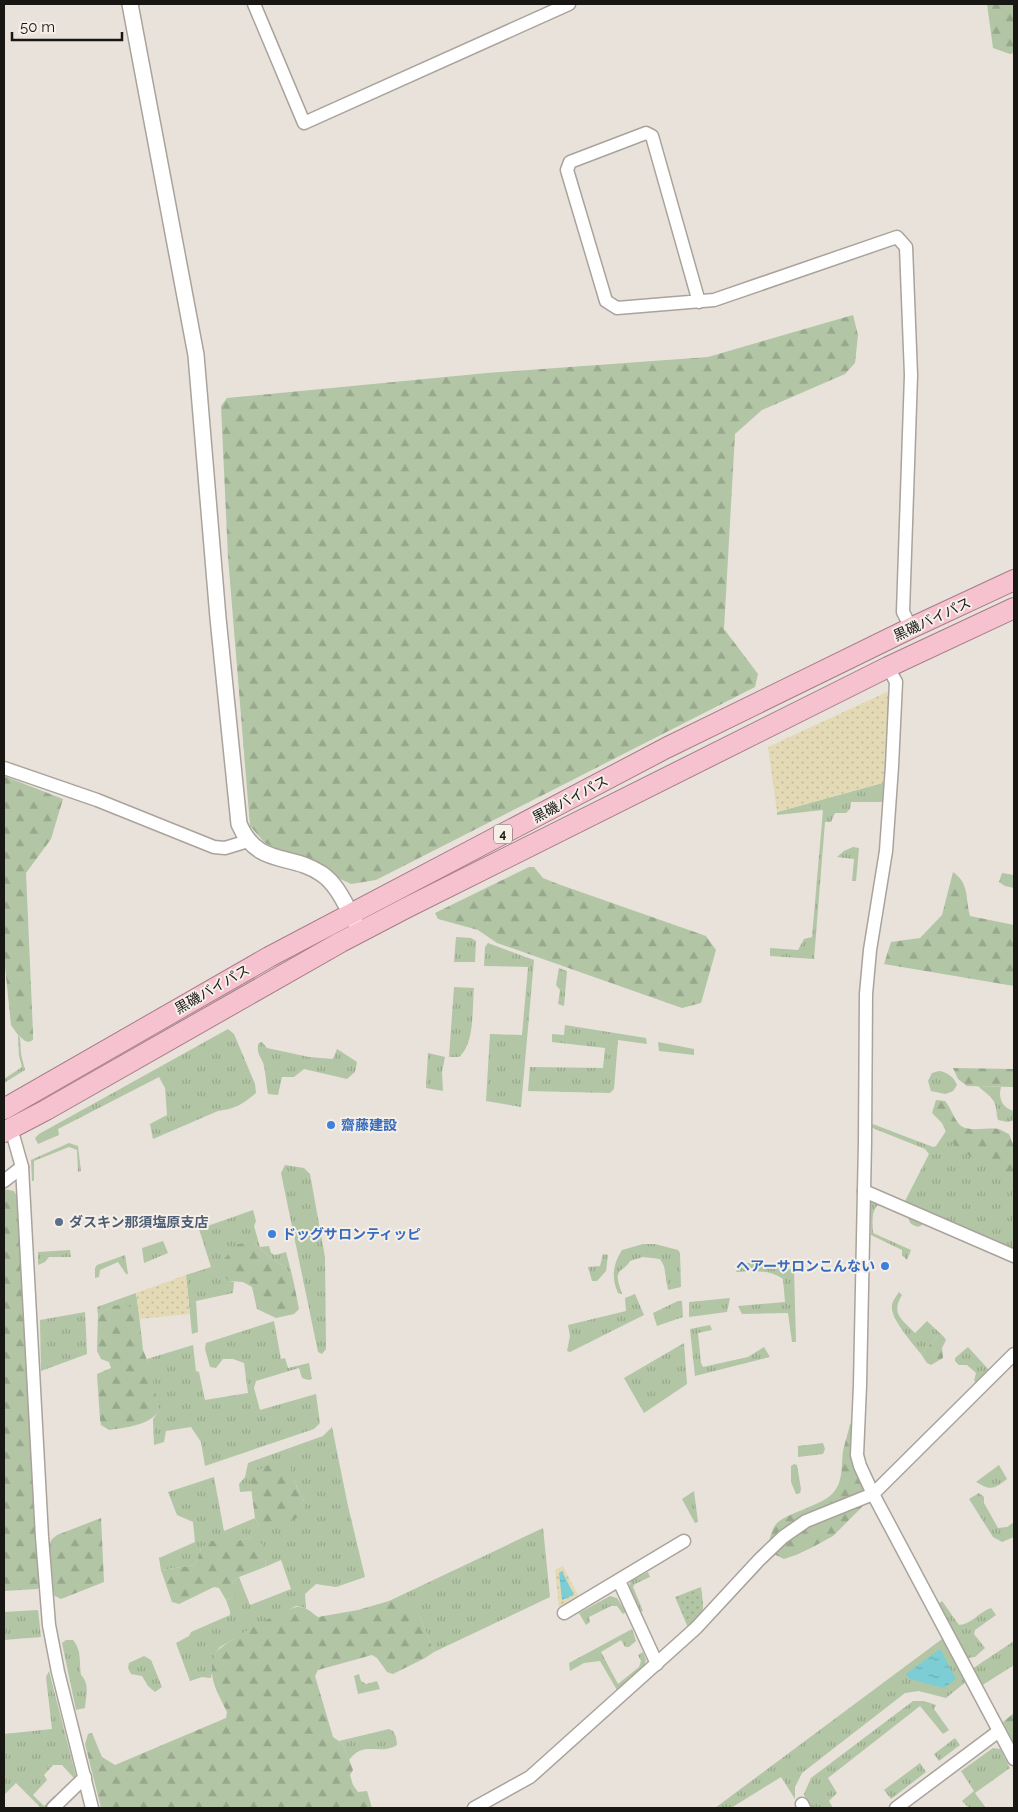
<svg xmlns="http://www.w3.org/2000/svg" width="1018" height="1812" viewBox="0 0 1018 1812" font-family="Raleway,'Noto Sans JP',sans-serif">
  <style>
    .grass { fill: url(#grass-tufts) }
    .forest { fill: url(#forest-firs) }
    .sand { fill: url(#sand-dots) }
    .park { fill: url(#park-dots) }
    .water { fill: url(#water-ripples) }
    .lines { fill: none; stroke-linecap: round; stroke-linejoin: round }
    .minor-casing { stroke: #a9a39c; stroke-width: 15 }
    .tertiary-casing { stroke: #a9a39c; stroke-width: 18 }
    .trunk-casing { stroke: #a77c87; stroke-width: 22 }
    .minor { stroke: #fff; stroke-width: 12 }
    .tertiary { stroke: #fff; stroke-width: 15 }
    .trunk { stroke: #f6c2d0; stroke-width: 20 }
    .shop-dot { fill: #3f7fe0; stroke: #f6efe8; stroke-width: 2 }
    .service-dot { fill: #5c6f8a; stroke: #f6efe8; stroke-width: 2 }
    .labels { text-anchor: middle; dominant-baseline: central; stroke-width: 4; stroke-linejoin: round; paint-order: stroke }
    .shield { fill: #f6efe8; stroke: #5b5854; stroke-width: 1 }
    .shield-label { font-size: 12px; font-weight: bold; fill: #191714 }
    .street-label { font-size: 14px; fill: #191714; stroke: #f6efe8 }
    .shop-label { font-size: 14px; font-weight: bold; fill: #366cbe; stroke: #f6efe8; text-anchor: start }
    .service-label { font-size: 14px; font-weight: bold; fill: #4e5e75; stroke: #f6efe8; text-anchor: start }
  </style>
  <defs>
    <pattern id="grass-tufts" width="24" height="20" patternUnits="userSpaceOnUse" patternTransform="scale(1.25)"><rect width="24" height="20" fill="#b2c5a4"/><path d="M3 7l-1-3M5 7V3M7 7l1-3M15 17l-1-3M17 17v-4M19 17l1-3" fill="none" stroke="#98a88c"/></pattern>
    <pattern id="forest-firs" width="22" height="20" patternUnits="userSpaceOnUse" patternTransform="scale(1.25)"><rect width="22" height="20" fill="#b2c5a4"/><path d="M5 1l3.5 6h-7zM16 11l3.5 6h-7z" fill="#98a88c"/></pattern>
    <pattern id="sand-dots" width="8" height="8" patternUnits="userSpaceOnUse" patternTransform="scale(1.25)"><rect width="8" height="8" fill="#e3dab5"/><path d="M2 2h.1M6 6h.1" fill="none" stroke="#c2ba9b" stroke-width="1.8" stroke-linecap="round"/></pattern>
    <pattern id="park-dots" width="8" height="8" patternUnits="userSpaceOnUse" patternTransform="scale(1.25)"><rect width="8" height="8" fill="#b2c5a4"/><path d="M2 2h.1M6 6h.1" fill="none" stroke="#98a88c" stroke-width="1.8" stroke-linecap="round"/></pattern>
    <pattern id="water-ripples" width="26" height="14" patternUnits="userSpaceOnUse" patternTransform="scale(1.25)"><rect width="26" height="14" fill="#7ccdd4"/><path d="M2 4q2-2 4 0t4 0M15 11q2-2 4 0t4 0" fill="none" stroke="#6bafb5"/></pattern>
  </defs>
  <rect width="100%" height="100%" fill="#e8e2db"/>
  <g class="grass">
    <polygon points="886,782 885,802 851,802 850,809 846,813 835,813 831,822 825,822 814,959 770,956 770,948 798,950 804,939 812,937 823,810 777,815 777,812"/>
    <polygon points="853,847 859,848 856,881 852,881 854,859 837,857 844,851"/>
    <polygon points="1002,873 1014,875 1014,888 1005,886 999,882"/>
    <polygon points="456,937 471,938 476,941 475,962 454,962"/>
    <polygon points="488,943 534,960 521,1107 486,1101 490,1034 522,1035 528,967 484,966 485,947"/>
    <polygon points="559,968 567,971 564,1006 558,1004 560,990 556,985"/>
    <path d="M 454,987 L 474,988 C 472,1008 475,1044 459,1057 L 449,1057 Z"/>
    <polygon points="565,1025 646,1038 647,1044 618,1040 614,1089 610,1093 528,1091 530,1067 603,1068 605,1048 552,1042 552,1034 564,1035"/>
    <path d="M 228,1029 L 234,1034 L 255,1084 L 256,1093 C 243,1104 235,1109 218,1111 L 153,1139 L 150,1124 L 167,1115 L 165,1088 L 159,1077 L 58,1129 L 59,1135 L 38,1144 L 35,1138 L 39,1134 Z"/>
    <polygon points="18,1035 20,1038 21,1054 25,1070 4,1083 4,1079 22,1067 19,1056"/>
    <path d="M 262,1042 L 267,1048 L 309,1057 L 333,1059 L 337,1049 L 357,1062 L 355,1072 L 347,1079 L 304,1069 L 294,1077 L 282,1077 L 278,1095 L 268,1094 C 266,1085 266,1075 264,1066 C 262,1057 255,1053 259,1043 Z"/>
    <polygon points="658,1042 694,1049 694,1055 659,1051"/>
    <polygon points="428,1053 445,1057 442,1072 443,1091 426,1088"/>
    <path d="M 939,1071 C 947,1072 954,1077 957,1085 L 953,1091 L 945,1094 L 931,1091 L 928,1081 L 932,1073 Z"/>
    <path d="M 978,1086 L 1001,1087 C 998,1098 1002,1108 1014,1111 L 1014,1120 L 1008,1122 L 998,1120 C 996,1115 997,1109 995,1104 C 993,1097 983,1091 978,1086 Z"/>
    <polygon points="870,1123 933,1147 936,1146 948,1128 967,1147 1014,1177 1014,1252 904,1203 929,1154 925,1149 870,1127"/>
    <polygon points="69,1143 78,1146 81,1171 78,1172 77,1150 69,1147 34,1161 34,1180 32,1181 31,1160"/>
    <polygon points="285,1165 304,1168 310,1174 325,1257 326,1349 322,1354 318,1352 281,1173"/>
    <path d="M 874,1199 L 922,1221 L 922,1225 L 918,1227 L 911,1224 L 908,1218 L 880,1204 C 870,1209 873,1224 873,1233 L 911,1250 L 907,1260 L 902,1255 L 902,1250 L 871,1235 L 871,1203 Z"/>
    <polygon points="253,1210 256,1221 254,1226 260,1247 269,1246 271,1253 275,1255 286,1252 293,1279 284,1266 269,1257 254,1242 229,1281 234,1282 233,1293 196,1301 198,1332 192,1334 186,1275 211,1267 199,1229"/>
    <polygon points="163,1241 168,1253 144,1263 142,1248"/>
    <path d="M 643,1244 L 655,1244 L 678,1250 L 680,1253 L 681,1287 L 668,1290 L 664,1266 L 660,1259 L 643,1257 L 630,1261 C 627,1266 625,1267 621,1270 C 614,1276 620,1286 622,1294 L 618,1293 C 611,1277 613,1264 622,1250 Z"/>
    <polygon points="70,1250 71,1257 49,1257 45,1262 38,1265 38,1252"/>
    <polygon points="603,1254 608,1255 606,1271 597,1281 592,1281 588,1267 600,1266"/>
    <polygon points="125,1255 128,1274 126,1274 118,1262 100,1270 99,1277 95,1278 95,1268 97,1265"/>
    <path d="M 740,1263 L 751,1263 L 794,1270 L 796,1342 L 792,1342 L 788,1313 L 742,1314 L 738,1306 L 785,1302 L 783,1279 C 769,1269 752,1271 736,1272 Z"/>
    <path d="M 899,1292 L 902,1295 C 890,1314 903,1320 915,1333 L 927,1321 L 943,1336 L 938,1336 L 921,1354 C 913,1344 890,1318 892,1306 C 892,1301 896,1297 899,1292 Z"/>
    <polygon points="136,1293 139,1314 113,1306 98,1315 97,1307"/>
    <polygon points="635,1294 644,1315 570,1352 567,1351 570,1336 568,1325 626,1311 625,1298"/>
    <polygon points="730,1298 727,1312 689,1317 689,1302"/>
    <polygon points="678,1301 682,1301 683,1317 657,1326 653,1313"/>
    <polygon points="85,1312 87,1354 41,1371 40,1320"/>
    <polygon points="274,1321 281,1359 285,1358 288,1368 309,1363 312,1379 309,1380 302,1378 299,1368 256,1381 254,1388 260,1410 316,1394 320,1423 314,1429 205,1466 201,1442 191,1427 166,1431 164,1442 154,1445 153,1419 159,1411 147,1359 193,1345 196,1371 199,1372 205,1400 248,1393 244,1363 233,1359 223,1359 216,1368 210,1367 205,1349 206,1343"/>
    <polygon points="710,1325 712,1330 698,1333 701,1363 703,1367 748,1357 764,1347 770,1357 695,1376 690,1329"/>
    <polygon points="684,1343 687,1384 644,1413 624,1378"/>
    <polygon points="968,1347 990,1371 978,1383 974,1381 976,1373 967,1365 959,1365 955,1361 955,1358"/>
    <polygon points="332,1427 348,1506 365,1577 336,1587 316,1584 305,1594 306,1608 296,1606 254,1627 220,1647 215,1654 211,1678 202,1677 190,1681 176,1643 189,1636 191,1632 230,1615 230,1611 226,1600 232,1598 234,1590 232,1582 239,1577 250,1605 291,1589 281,1560 265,1567 266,1558 251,1537 237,1541 222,1541 201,1549 195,1565 161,1570 159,1558 195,1542 193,1522 177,1515 168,1492 214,1477 224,1531 255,1518 259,1527 305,1503 298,1490 288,1461 250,1480 252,1491 240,1492 239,1484 245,1477 248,1463 323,1436"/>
    <polygon points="823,1443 825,1449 823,1454 798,1457 798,1446"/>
    <polygon points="794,1464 797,1465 801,1489 800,1493 796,1494 791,1482 791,1466"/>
    <path d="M 999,1465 L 1007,1479 C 994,1489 991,1491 976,1482 Z"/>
    <polygon points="694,1491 698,1522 695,1523 682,1499"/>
    <polygon points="979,1493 984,1497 984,1503 998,1528 1007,1527 1014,1522 1014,1537 1002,1542 993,1537 969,1499"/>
    <polygon points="543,1528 550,1597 434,1652 420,1617 389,1601"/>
    <polygon points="648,1572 650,1577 635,1584 633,1587 643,1611 640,1612 629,1586 631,1581"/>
    <polygon points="610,1596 617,1598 626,1612 623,1614 617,1606 611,1606 589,1617 590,1622 586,1625 579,1613"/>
    <path d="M 942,1601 L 959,1625 C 972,1624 979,1612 991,1608 L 996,1615 L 975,1630 L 974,1634 L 985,1648 L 975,1657 L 969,1658 L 962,1652 L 937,1605 Z"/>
    <polygon points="38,1610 41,1637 4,1640 4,1612"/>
    <polygon points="632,1629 636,1641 629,1647 625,1647 621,1640 601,1652 618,1684 639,1667 641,1661 638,1655 643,1652 646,1660 644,1668 617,1690 600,1661 584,1663 570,1671 569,1663"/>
    <polygon points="942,1639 967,1681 946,1698 919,1691 905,1693 802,1773 795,1787 795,1799 781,1777 731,1808 715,1808"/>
    <path d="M 66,1640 L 73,1640 C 82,1651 79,1661 81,1675 C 90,1684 86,1696 85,1708 L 76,1710 L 62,1643 Z"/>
    <polygon points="1014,1641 1014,1665 981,1686 972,1669"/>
    <polygon points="144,1656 151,1660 162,1687 155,1692 148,1686 142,1676 131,1674 128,1668 129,1663"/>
    <polygon points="49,1671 76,1776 74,1778 62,1765 53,1765 44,1775 47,1780 33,1795 44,1806 54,1796 57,1798 46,1808 41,1808 16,1783 4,1795 4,1734 52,1729 46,1677"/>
    <polygon points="359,1674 361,1681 366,1684 377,1681 380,1689 358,1694 354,1676"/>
    <polygon points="913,1701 924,1701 936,1705 934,1709 949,1730 943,1734 920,1706 828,1778 837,1793 829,1801 833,1808 809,1808 804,1794 811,1778"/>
    <path d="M 389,1729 L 393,1731 L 396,1737 L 397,1745 C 379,1756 364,1740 349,1760 L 343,1744 L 339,1741 Z"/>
    <polygon points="955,1738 960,1745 939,1761 934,1754"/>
    <polygon points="993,1748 1000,1749 1010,1768 975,1793 986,1808 969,1808 962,1801 974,1791 961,1771"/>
    <polygon points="920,1763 926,1772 891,1799 884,1790"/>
  </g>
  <g class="forest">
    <polygon points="987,4 1013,4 1014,6 1014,53 1010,54 993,48"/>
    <polygon points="853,315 858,335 855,363 845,374 762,410 735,434 724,629 758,674 755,687 376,880 351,884 265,843 250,826 228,557 221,406 227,398 487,373 708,357"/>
    <polygon points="4,776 63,799 51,839 26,873 33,1033 33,1040 29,1042 25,1041 18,1035 11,1025 4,957"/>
    <polygon points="529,867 534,867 543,878 558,884 706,936 716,950 701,1003 682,1008 497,943 478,930 438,919 435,913"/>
    <path d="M 953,872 C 970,884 965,899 970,916 L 1014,925 L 1014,986 L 884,964 L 891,942 L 920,938 L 942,915 Z"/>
    <polygon points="953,1068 1014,1069 1014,1087 967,1086 958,1079"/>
    <path d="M 936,1100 L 945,1101 C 951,1108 953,1117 959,1124 C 966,1133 989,1127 998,1129 C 1002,1130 1006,1133 1009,1134 L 1014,1146 L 1014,1177 L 1006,1178 L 962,1151 L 950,1141 L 942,1123 L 932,1113 Z"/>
    <polygon points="4,1189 14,1191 19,1200 41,1586 37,1589 4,1591"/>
    <polygon points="254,1242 269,1257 284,1266 293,1279 299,1309 294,1314 276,1318 257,1309 252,1287 243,1282 229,1281 221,1273 224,1259 238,1244"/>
    <path d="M 126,1304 L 139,1314 L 143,1350 L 150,1367 L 159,1411 C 148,1426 127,1427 109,1430 L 101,1425 L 100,1419 L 97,1374 L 111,1368 L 109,1362 L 101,1359 L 97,1351 L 98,1315 L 113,1306 Z"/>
    <polygon points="938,1336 943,1336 946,1340 942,1348 943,1358 931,1365 927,1363 921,1354"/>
    <path d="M 855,1421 L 869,1491 L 867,1502 L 833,1536 L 811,1548 L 796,1555 L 784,1559 L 774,1554 L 768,1546 C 770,1539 771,1530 776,1524 C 785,1514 819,1506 831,1495 C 844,1483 841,1466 843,1451 C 845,1442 848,1433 850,1424 Z"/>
    <polygon points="280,1459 289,1461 297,1488 305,1503 302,1516 267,1530 259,1527 255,1518 250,1480 256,1471"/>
    <polygon points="101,1518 104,1582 61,1599 53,1595 49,1545 52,1539 57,1535"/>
    <polygon points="251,1537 262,1544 266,1558 265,1567 239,1577 232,1582 236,1594 232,1598 226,1600 219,1588 214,1587 179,1604 172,1602 161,1570 195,1565 201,1549 209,1541 237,1541"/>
    <path d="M 389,1601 L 411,1602 L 420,1617 L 434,1652 L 425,1658 L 393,1674 L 387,1672 L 377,1658 L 372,1655 L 318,1670 L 315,1676 L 333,1737 L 343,1744 L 353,1770 L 350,1775 L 353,1785 L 358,1792 L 367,1791 L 372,1808 L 293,1808 L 290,1807 L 284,1808 L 101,1808 L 85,1744 L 88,1734 L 92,1733 L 102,1757 L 115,1765 L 226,1718 L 227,1712 C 218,1693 206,1676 215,1654 C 219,1644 288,1606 298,1607 C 307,1607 312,1613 318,1617 L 358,1610 Z"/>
    <polygon points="1014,1713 1014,1744 1003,1722"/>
  </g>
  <g class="sand">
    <polygon points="891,690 886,782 777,812 768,747"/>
    <polygon points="186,1275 190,1314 140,1319 136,1293"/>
    <polygon points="563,1566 579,1597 559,1607 555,1570"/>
  </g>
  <path class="park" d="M 701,1587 C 704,1611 706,1612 689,1630 L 675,1597 Z"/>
  <g class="water">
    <polygon points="562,1571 574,1595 562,1600 559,1573"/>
    <polygon points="940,1649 956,1679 944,1688 910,1679 906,1674"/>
  </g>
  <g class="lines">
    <g class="minor-casing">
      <g id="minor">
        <polyline points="254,4 304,123 569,4"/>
        <polyline points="699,302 652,136 646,133 570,162 567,170 606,301 617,308 714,300 897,237 906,247 911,375 903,612 911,628"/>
        <polyline points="888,667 896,682 892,766 886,851 870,950 866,994 865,1142 860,1385 857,1455 860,1466 873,1494 1014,1759"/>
        <polyline points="4,768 97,800 214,847 225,848 248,841"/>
        <polyline points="11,1128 22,1167 42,1537 49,1625 58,1672 92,1808"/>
        <polyline points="4,1181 22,1167"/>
        <polyline points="864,1191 1014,1256"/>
        <polyline points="619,1581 657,1664"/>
        <polyline points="564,1613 684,1541"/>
        <polyline points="802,1804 804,1808"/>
        <polyline points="53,1808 85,1777"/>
        <polyline points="474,1808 530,1777 696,1628 759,1560 783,1537 806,1521 873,1494 1014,1354"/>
        <polyline points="896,1808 999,1731"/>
      </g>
    </g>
    <g class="tertiary-casing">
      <path id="tertiary" d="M 130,4 L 196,355 L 218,618 L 239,824 C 258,868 290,852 322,874 C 338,885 346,906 355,922"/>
    </g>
    <g class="trunk-casing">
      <g id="trunk">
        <polyline points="4,1109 269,957 666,748 911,628 1014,580"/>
        <polyline points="4,1132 46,1110 341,942 406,908 888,667 1014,608"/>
      </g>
    </g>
    <use href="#minor" class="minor"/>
    <use href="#tertiary" class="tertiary"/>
    <use href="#trunk" class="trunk"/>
  </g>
  <g class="shop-dot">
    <circle cx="331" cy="1125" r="5"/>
    <circle cx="272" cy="1234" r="5"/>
    <circle cx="885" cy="1266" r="5"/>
  </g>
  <circle class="service-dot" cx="59" cy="1222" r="5"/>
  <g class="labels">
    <rect class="shield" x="494" y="824.5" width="18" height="19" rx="4"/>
    <g class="shield-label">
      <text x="503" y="834">4</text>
    </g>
    <g class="street-label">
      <text transform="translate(932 619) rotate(-25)">黒磯バイパス</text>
      <text transform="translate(570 799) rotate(-28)">黒磯バイパス</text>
      <text transform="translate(212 989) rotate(-30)">黒磯バイパス</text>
    </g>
    <g class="shop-label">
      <text x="341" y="1125">齋藤建設</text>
      <text x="282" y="1234">ドッグサロンティッピ</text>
      <text x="875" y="1266" text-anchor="end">ヘアーサロンこんない</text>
    </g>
    <g class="service-label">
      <text x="69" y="1222">ダスキン那須塩原支店</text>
    </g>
  </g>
  <rect width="1018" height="1812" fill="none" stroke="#191714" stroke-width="10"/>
  <path d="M12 32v8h110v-8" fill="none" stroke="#191714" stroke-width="2.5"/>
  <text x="20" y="32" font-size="15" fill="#191714" stroke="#f6efe8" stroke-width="4" paint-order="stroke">50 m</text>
</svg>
